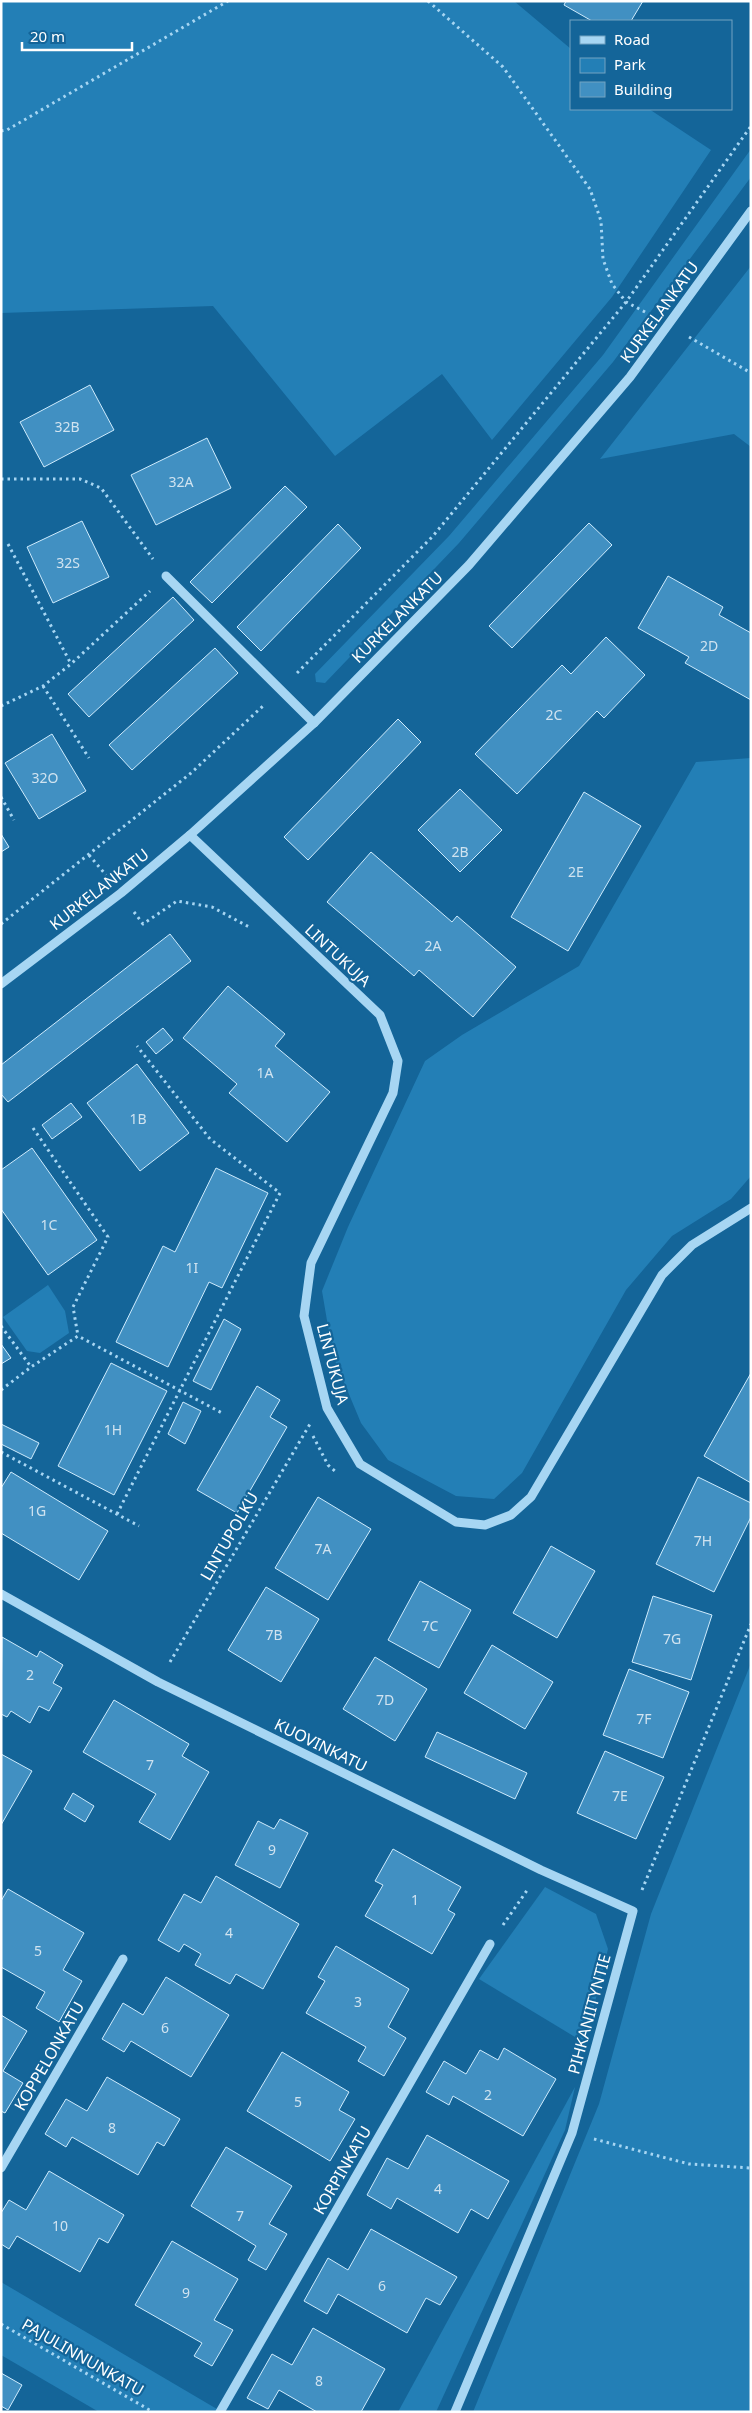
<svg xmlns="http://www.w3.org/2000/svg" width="752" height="2413" viewBox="0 0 752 2413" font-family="'Noto Sans',sans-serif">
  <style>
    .green { fill: #237fb6 }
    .building { fill: #4190c2; stroke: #ceebfd }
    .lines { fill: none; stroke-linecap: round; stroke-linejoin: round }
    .path { stroke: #a7d6f3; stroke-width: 3; stroke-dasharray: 2.5 4; stroke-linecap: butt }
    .minor { stroke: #a7d6f3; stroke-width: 9 }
    .labels { text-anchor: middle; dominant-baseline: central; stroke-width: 4.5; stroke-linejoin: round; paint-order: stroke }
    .number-label { font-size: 14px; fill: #d0e3f0 }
    .street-label { font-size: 16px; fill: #fff; stroke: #146599 }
  </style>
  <rect width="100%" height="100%" fill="#146599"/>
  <g class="green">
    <polygon points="1,1 514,1 571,49 571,109 649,109 711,150 612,297 492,440 442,374 335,456 213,306 1,313"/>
    <polygon points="751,149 751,177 613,362 459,543 325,683 316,682 315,674 449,536 603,355"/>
    <polygon points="751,266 751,447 734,434 600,459"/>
    <polygon points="751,758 751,1176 731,1199 672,1236 626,1290 522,1473 494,1499 456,1496 388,1460 361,1423 333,1356 322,1291 348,1227 425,1061 462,1035 579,966 696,762"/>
    <polygon points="48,1285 65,1311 69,1333 40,1353 27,1351 3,1317"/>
    <polygon points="751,1663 751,2412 473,2412 599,2104 651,1914"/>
    <polygon points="545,1887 596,1914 608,1949 585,2043 479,1979"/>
    <polygon points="575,2087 565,2130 436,2412 398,2412"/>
    <polygon points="1,2282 222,2412 99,2412 1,2355"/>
  </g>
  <g class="building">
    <polygon points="566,1 643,1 631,21 592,21 564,5"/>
    <polygon points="90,385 114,430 44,467 20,422"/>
    <polygon points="207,438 231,488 156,525 131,475"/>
    <polygon points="285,486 307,507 212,603 190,582"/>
    <polygon points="82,521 109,577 53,603 27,547"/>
    <polygon points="589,523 612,545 512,648 489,626"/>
    <polygon points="338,524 361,548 261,651 237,627"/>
    <polygon points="668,576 723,607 719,615 751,633 751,700 685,663 689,657 638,628"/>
    <polygon points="173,597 194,620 89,717 68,694"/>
    <polygon points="606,637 645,675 604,718 597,711 517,794 475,754 562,665 571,674"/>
    <polygon points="215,648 238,673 132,770 109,745"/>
    <polygon points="398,719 421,742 308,860 284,837"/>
    <polygon points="52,734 86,791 39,819 5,763"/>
    <polygon points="460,789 502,830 460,872 418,830"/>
    <polygon points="584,792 641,826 568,951 511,917"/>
    <polygon points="1,834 9,847 1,852"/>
    <polygon points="371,852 452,922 457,916 516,967 473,1017 419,970 414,976 327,902"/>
    <polygon points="170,934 191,961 8,1102 1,1094 1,1065"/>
    <polygon points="228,986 285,1034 275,1046 330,1092 287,1142 229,1093 237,1084 183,1038"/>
    <polygon points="163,1028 173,1040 156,1054 146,1042"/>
    <polygon points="137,1064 189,1133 140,1171 87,1103"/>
    <polygon points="71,1103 82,1117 52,1139 42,1125"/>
    <polygon points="32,1148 97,1240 48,1275 1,1209 1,1170"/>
    <polygon points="216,1168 268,1193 222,1288 209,1282 168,1367 116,1342 163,1246 175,1252"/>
    <polygon points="224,1319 241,1329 211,1390 193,1381"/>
    <polygon points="1,1344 11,1358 1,1364"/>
    <polygon points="111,1363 167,1391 114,1495 58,1466"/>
    <polygon points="751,1373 751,1483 704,1456"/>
    <polygon points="257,1386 280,1400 270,1417 287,1427 237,1513 197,1490"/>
    <polygon points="183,1402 201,1411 185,1444 168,1434"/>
    <polygon points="1,1424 39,1443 31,1459 1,1444"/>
    <polygon points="11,1472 108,1531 79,1580 1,1533 1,1488"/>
    <polygon points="698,1477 751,1503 751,1517 714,1592 656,1564"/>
    <polygon points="318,1497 371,1529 328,1600 275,1568"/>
    <polygon points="551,1546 595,1571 557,1638 513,1613"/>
    <polygon points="420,1581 471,1610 439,1668 388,1640"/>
    <polygon points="266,1587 319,1619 281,1682 228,1650"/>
    <polygon points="653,1596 712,1615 691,1680 632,1662"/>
    <polygon points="2,1637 37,1657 40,1651 63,1665 53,1683 62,1688 49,1711 39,1706 30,1723 11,1711 7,1717 1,1714"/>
    <polygon points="492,1645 553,1682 525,1729 464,1693"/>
    <polygon points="375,1657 427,1689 395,1741 343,1709"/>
    <polygon points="629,1669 689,1692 663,1758 603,1735"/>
    <polygon points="114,1700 189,1744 182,1756 209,1772 170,1840 139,1822 156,1794 83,1752"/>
    <polygon points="437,1732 527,1773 515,1799 425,1757"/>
    <polygon points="605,1751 664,1777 636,1839 577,1813"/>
    <polygon points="1,1754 32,1771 1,1825"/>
    <polygon points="73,1793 94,1806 85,1822 64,1809"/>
    <polygon points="280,1819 308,1833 280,1888 235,1865 258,1821 274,1829"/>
    <polygon points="393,1849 461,1887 448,1910 455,1914 432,1954 365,1916 383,1885 375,1881"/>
    <polygon points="216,1876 299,1924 263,1989 236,1974 230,1984 195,1965 201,1954 184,1944 179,1952 158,1940 184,1894 201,1903"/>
    <polygon points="8,1889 84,1933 63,1970 82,1981 59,2022 36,2008 45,1992 1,1967 1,1901"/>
    <polygon points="336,1946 409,1989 388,2027 406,2038 384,2076 358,2061 366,2047 306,2013 325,1981 318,1977"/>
    <polygon points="166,1977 229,2015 191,2077 131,2041 124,2052 102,2039 123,2003 143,2015"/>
    <polygon points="1,2015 27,2031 3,2071 23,2083 5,2113 1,2111"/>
    <polygon points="504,2048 556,2079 523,2136 453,2096 449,2105 426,2092 444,2061 466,2074 480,2050 498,2060"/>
    <polygon points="282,2052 349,2092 339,2110 355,2119 330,2161 247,2111"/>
    <polygon points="107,2077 180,2119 164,2146 157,2142 138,2175 72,2137 66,2147 45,2134 66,2099 87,2111"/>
    <polygon points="427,2135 509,2181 488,2219 471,2209 458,2233 397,2198 391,2209 367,2195 387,2158 408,2169"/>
    <polygon points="226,2147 292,2186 269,2224 287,2234 266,2270 248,2260 256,2246 191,2206"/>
    <polygon points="49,2171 124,2215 108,2243 99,2238 80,2272 17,2236 9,2249 1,2244 1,2213 9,2200 26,2210"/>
    <polygon points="371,2229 457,2277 440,2305 426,2298 407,2333 338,2294 327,2314 304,2301 328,2258 348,2270"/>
    <polygon points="172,2241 238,2279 214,2320 233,2330 212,2366 194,2356 202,2343 135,2305"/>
    <polygon points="313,2328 385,2369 361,2412 317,2412 279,2390 268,2409 247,2398 272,2354 292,2365"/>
    <polygon points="1,2373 22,2385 8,2410 1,2406"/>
  </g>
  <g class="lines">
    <g class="path">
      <polyline points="428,1 503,67 590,189 601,221 603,259 612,284 626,302 647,313"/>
      <polyline points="1,131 7,130 228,1"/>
      <polyline points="689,337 751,373"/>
      <polyline points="1,479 80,479 101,488 153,559"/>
      <polyline points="8,544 71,664"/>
      <polyline points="297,673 433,536 626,302 751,126"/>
      <polyline points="43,686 89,758"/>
      <polyline points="1,706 43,686 71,664 150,591"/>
      <polyline points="1,797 14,820"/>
      <polyline points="89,855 106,875"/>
      <polyline points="134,912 143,924 177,901 212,907 251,928"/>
      <polyline points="1,924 191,773 264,705"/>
      <polyline points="33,1128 108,1237 73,1307 78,1336"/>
      <polyline points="1,1326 31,1367 78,1336 222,1413"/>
      <polyline points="1,1390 31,1367"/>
      <polyline points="313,1436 328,1465 336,1472"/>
      <polyline points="1,1452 139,1526"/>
      <polyline points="117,1514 280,1193 210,1139 137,1046"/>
      <polyline points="170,1662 310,1424"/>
      <polyline points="642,1890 751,1624"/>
      <polyline points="503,1925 528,1889"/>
      <polyline points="594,2139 689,2164 751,2168"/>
      <polyline points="1,2324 153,2412"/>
    </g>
    <g class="minor">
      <polyline points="166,576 314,723"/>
      <polyline points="190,835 380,1015 398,1061 393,1093 311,1263 304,1316 327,1408 360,1464 456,1522 485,1525 511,1515 531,1497 662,1275 692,1245 751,1208"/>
      <polyline points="1,984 121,893 190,835 314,723 469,565 630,377 751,211"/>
      <polyline points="1,1594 158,1682 541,1870 633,1911 572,2133 455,2412"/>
      <polyline points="1,2168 123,1959"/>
      <polyline points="220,2412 490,1944"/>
    </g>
  </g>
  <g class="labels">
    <g class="number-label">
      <text x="67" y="426">32B</text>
      <text x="181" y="481">32A</text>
      <text x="68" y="562">32S</text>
      <text x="709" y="645">2D</text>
      <text x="554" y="714">2C</text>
      <text x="45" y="777">32O</text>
      <text x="460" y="851">2B</text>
      <text x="576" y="871">2E</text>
      <text x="433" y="945">2A</text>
      <text x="265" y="1072">1A</text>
      <text x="138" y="1118">1B</text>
      <text x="49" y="1224">1C</text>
      <text x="192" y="1267">1I</text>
      <text x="113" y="1429">1H</text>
      <text x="37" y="1510">1G</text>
      <text x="703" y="1540">7H</text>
      <text x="323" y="1548">7A</text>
      <text x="430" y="1625">7C</text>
      <text x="274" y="1634">7B</text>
      <text x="672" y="1638">7G</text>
      <text x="30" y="1674">2</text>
      <text x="385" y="1699">7D</text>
      <text x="644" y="1718">7F</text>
      <text x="150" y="1764">7</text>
      <text x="620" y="1795">7E</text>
      <text x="272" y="1849">9</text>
      <text x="415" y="1899">1</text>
      <text x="229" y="1932">4</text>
      <text x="38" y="1950">5</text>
      <text x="358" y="2001">3</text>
      <text x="165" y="2027">6</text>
      <text x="488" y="2094">2</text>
      <text x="298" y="2101">5</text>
      <text x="112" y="2127">8</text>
      <text x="438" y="2188">4</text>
      <text x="240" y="2215">7</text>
      <text x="60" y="2225">10</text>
      <text x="382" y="2285">6</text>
      <text x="186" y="2292">9</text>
      <text x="319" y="2380">8</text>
    </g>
    <g class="street-label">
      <text transform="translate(659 312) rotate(-54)">KURKELANKATU</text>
      <text transform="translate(397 617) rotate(-45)">KURKELANKATU</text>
      <text transform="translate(99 889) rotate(-38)">KURKELANKATU</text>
      <text transform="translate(338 955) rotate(43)">LINTUKUJA</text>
      <text transform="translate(333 1364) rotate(75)">LINTUKUJA</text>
      <text transform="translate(229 1536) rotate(-60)">LINTUPOLKU</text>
      <text transform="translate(321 1745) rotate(26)">KUOVINKATU</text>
      <text transform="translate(589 2014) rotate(-75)">PIHKANIITYNTIE</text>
      <text transform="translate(49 2056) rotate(-60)">KOPPELONKATU</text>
      <text transform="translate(342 2170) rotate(-60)">KORPINKATU</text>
      <text transform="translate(83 2357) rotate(30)">PAJULINNUNKATU</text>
    </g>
  </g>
  <rect width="752" height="2413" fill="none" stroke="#ffffff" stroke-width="5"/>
  <rect x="570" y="20" width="162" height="90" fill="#146599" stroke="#72a3c2"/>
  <rect x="580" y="36" width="25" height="8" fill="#a7d6f3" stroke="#72a3c2"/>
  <text x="614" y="45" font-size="15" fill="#ffffff">Road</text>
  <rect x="580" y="58" width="25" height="15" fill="#237fb6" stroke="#72a3c2"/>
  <text x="614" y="70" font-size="15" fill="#ffffff">Park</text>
  <rect x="580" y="82" width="25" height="15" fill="#4190c2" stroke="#72a3c2"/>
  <text x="614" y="95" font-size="15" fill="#ffffff">Building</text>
  <path d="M22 42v8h110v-8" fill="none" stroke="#ffffff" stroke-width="2.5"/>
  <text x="30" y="42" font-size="15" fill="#ffffff" stroke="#146599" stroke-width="4" paint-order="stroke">20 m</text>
</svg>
